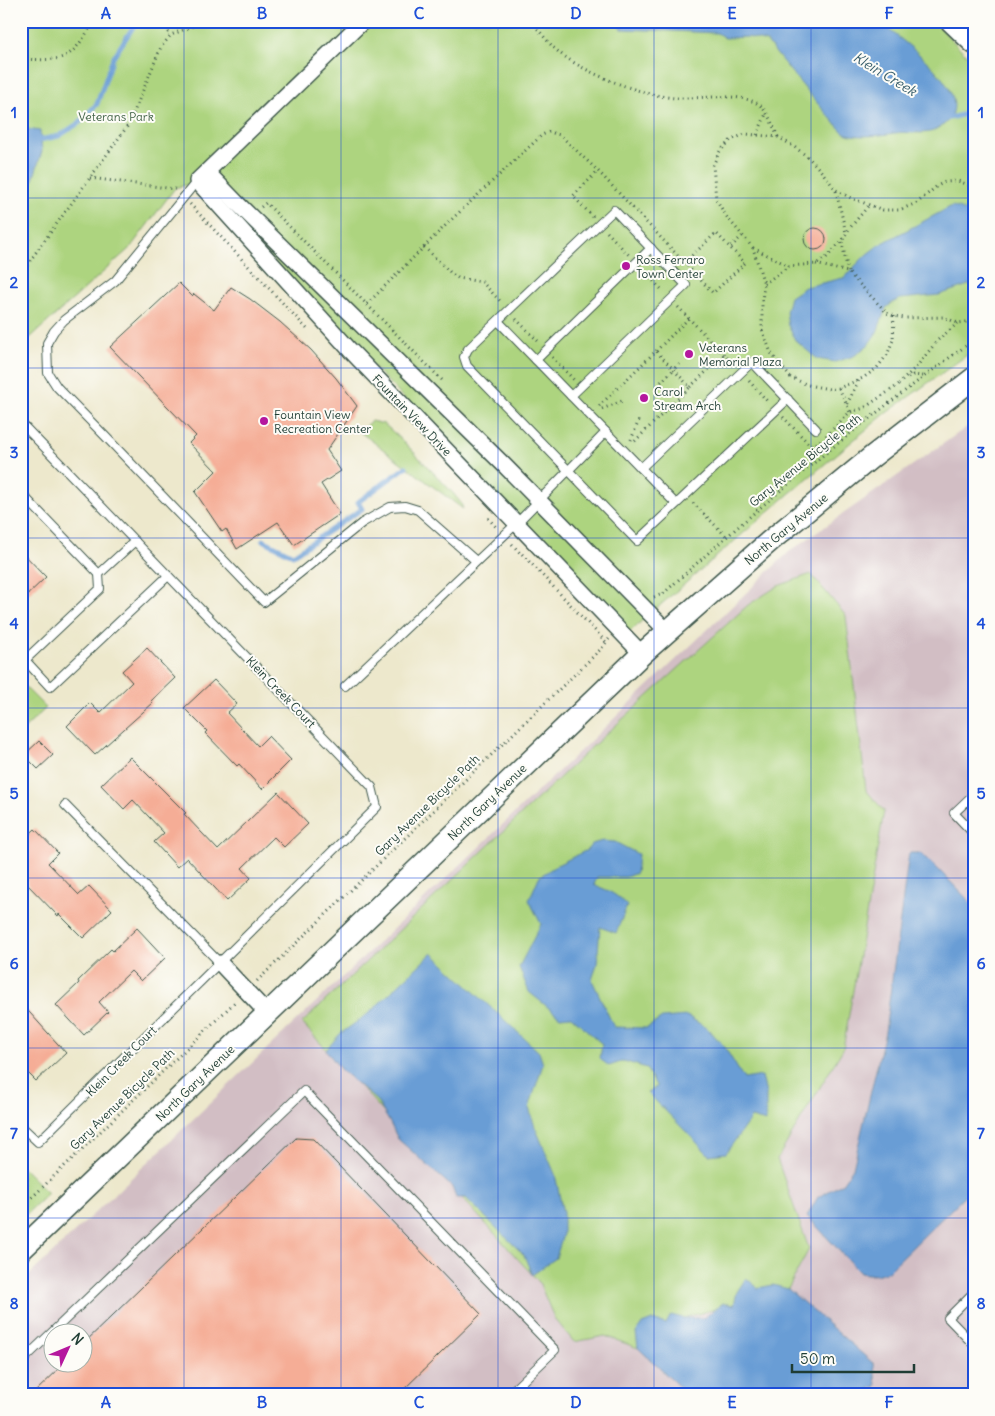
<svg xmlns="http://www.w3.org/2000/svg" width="995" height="1416" viewBox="0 0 995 1416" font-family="Delius,sans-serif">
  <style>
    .industrial { fill: #d2bec4; fill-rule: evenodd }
    .green { fill: #add47f; stroke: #66885a }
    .water { fill: #699dd5; stroke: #446d84 }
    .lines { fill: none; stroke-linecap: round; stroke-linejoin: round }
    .stream { stroke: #699dd5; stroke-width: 5 }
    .building { fill: #f5ad96 }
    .lane-casing { stroke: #3e574b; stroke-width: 10 }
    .street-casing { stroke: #3e574b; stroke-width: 18 }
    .secondary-casing { stroke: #3e574b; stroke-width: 24 }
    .path { stroke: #3e574b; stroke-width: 3; stroke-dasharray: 1 4; stroke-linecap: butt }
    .lane { stroke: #fff; stroke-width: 8 }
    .street { stroke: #fff; stroke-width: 15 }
    .secondary { stroke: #fff; stroke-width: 21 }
    .grid { fill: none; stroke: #1d4ed8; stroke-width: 1; stroke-opacity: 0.55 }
    .poi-dot { fill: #b5179e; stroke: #fdfcf7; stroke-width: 2 }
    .labels { text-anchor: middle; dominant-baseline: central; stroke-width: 4; stroke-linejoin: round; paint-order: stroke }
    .park-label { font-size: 12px; fill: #426347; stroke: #fdfcf7 }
    .poi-label { font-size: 12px; fill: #1f3d34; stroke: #fdfcf7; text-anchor: start }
    .street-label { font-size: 12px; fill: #1f3d34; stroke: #fdfcf7 }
    .water-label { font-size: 14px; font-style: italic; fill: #395f6c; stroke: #fdfcf7 }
    .neatline { fill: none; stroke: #1d4ed8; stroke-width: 2 }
    .grid-label { font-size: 16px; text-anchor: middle; font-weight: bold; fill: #1d4ed8 }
  </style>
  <rect width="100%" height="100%" fill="#fdfcf7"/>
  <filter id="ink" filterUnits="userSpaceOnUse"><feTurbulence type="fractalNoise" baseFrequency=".02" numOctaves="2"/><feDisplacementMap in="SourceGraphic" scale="10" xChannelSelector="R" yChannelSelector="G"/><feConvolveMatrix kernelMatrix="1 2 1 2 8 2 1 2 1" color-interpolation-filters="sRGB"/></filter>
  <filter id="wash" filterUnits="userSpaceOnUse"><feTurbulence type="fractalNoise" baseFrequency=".0096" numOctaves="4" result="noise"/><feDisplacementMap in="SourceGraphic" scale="20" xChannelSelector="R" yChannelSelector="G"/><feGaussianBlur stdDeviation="1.12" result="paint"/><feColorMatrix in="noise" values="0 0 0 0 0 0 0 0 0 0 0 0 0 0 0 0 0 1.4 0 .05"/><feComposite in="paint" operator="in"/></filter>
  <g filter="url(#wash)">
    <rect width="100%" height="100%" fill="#ede8cc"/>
    <path class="industrial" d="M 974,422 L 974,1395 L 21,1395 L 21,1283 L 789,552 ZM 52,1334 L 82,1334 L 82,1364 L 52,1364 Z"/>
    <g class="green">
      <polygon points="21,21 934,21 974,63 974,350 885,414 790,493 628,633 197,182 175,188 130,248 21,346"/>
      <polygon points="371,421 384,424 401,439 452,492 461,503 463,509 360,432"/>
      <polygon points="811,574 846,616 866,790 884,811 843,1049 777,1159 809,1249 788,1289 683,1318 638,1348 605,1336 574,1342 554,1318 539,1282 302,1023 593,746 748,605 778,586"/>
      <polygon points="21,683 46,708 21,732"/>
      <polygon points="21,1166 48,1193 21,1219"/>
    </g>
    <g class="water">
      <path d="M 610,21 L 878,21 C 902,41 995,103 933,131 C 924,135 906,131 895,133 C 883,135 853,139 843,132 C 837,126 831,118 825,112 C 805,89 786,66 767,42 L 748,37 L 725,38 L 717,33 L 622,29 Z"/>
      <polygon points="21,128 40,131 42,151 33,180 21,200"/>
      <polygon points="952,206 974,214 974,283 939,295 900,299 892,303 886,308 877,332 868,345 854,356 835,362 817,359 795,340 788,325 786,312 790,297 805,287 843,278 851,272 855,266 867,254 879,245"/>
      <path d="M 602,841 L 615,842 L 638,854 L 636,873 L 626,877 L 597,877 L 594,885 C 608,890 618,895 627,906 L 616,933 L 600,927 L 597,964 L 592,980 L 614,1027 L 647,1028 L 662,1018 L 687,1016 L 707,1028 L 724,1046 L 744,1079 L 762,1076 L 766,1094 L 766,1122 L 751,1118 L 726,1153 L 709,1155 L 647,1092 L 657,1087 L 646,1068 L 624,1061 L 609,1066 L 600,1059 L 602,1044 L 571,1016 L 560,1017 L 529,992 L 519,967 L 541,924 L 529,900 L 539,877 L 557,865 L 587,850 L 592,844 Z"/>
      <polygon points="909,853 920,853 937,868 974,906 974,1187 888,1271 876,1275 860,1273 807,1216 818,1197 842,1184 853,1168 885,1032"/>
      <polygon points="432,953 539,1052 543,1064 529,1108 535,1127 555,1174 563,1213 563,1234 556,1258 532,1275 524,1255 466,1198 456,1198 452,1187 398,1139 389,1121 377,1101 341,1070 326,1050 340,1034 369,1013"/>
      <polygon points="746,1278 758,1288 773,1285 788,1289 874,1364 876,1386 866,1391 864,1395 688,1395 638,1348 636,1333 642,1324 652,1320 666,1324 671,1315 683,1318 704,1318 723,1303 734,1305 737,1292"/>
    </g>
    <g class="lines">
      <g class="stream">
        <polyline points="945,119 974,112"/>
        <polyline points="35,141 59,136 79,123 97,104 113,58 137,21"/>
        <polyline points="263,540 293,555 362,509 358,502 406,467"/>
      </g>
    </g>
    <g id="blocks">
      <g class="building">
        <circle cx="815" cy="239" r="11"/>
        <polygon points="179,283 192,296 194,294 214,310 231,287 250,299 280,322 311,350 336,378 357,406 327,450 341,471 321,484 340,514 294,545 278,522 237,549 226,529 222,532 195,492 216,471 189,443 196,436 110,347"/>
        <polygon points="21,551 46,577 21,601"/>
        <polygon points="147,648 175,678 151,701 153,703 95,755 67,726 90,703 100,713 132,682 122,671"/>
        <polygon points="214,680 237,704 227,713 258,746 268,736 291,760 262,789 239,764 237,766 205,733 207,731 184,708"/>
        <polygon points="39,741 53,755 38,769 24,755"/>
        <polygon points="130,757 186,813 184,814 218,850 278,792 308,824 284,847 274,837 242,868 251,878 227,901 187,858 177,867 154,842 164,833 133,800 124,809 101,785"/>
        <polygon points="35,829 58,853 48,863 79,895 89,886 112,910 83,938 59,914 58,916 26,883 28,881 21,874 21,842"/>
        <polygon points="137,928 165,958 141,981 131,971 99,1002 108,1012 84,1035 56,1005 79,983 78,981 111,949 113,951"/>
        <polygon points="21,1003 66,1053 36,1081 21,1066"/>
        <polygon points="296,1138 313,1139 481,1314 398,1395 32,1395 64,1364 82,1364 82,1345"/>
      </g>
    </g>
  </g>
  <g filter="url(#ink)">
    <use href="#blocks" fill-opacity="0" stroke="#3e574b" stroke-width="1"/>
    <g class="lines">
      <g class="lane-casing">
        <g id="lane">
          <polyline points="197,181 115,281 64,320 54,331 47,343 48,373 57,387 105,436 264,602 362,523 390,507 405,506 418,510 476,561"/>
          <polyline points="498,321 571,396"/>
          <polyline points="536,360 651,248"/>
          <polyline points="788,399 637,541 467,366 464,357 468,349 614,210 686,285 571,396 641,468 752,362 816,429"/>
          <polyline points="21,423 372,787 377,807 38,1142 21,1126"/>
          <polyline points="641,468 676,504"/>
          <polyline points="21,493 99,574 135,541"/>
          <polyline points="99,574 100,589 25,660 50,687 168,576"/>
          <polyline points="345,686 516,524 606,432"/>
          <polyline points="974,794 954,813 974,834"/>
          <polyline points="65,805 220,963"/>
          <polyline points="974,1292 948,1318 974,1345"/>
          <polyline points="21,1362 304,1091 555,1350 508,1395"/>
        </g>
      </g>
      <g class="street-casing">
        <g id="street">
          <polyline points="363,21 197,181 350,350 642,654"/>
          <polyline points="207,172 237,203 503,464 667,631"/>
          <polyline points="220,963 268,1014"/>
        </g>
      </g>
      <g class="secondary-casing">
        <g id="secondary">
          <polyline points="951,21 974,43"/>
          <polyline points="21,1250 642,654 770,541 873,456 974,378"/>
        </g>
      </g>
      <g class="path">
        <polyline points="158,21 171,35"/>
        <polyline points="237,21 281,24 311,21"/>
        <path d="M 531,21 C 539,30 546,40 554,48 C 578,71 642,96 676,98 C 699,99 731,93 752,101 C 767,106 772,124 778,137"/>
        <path d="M 21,59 C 67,61 70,61 94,21"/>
        <polyline points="757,135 766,114"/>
        <polyline points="90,178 175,189"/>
        <polyline points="836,191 846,233"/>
        <polyline points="190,204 309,331"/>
        <polyline points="261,207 266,203 442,380"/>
        <polyline points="593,217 573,196 598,171"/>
        <polyline points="607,232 629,255"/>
        <polyline points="842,242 848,272"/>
        <polyline points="424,247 452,274 458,278 482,282 502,303"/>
        <polyline points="731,247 742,236"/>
        <polyline points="753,248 789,266"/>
        <polyline points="816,264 848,272 887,313 894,316 904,318 943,317 958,323 974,321"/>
        <polyline points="643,270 663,291"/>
        <polyline points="21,273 129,124 161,47 171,35 205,21"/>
        <polyline points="764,284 789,266 816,264 826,258 842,241 849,229 869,205"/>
        <polyline points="367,304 451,220 542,135 549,132 560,135 598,171 713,293 745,263 716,233 684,263"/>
        <polyline points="678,307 734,365"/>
        <polyline points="894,316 893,340 887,355 877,368 863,378 839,388 829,389 808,385 790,377 771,353 762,329 762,301 764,284 753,248 726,216 716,199 713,165 720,151 731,140 745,134 778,137 793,146 808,157 822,172 836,190 851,198 883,210 899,210 917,203 937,186 945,182 958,181 974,187"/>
        <polyline points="516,319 540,343"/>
        <polyline points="656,351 689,318"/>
        <polyline points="552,357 574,380"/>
        <polyline points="908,378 913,375 923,376"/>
        <polyline points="749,381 768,402"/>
        <polyline points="661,382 679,364"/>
        <polyline points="690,387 724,355"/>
        <polyline points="839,388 850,412"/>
        <polyline points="847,404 859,380"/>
        <polyline points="599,406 656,351 690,387 634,442"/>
        <polyline points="602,409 622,401"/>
        <polyline points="783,417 810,445 818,443 821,440"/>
        <polyline points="826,436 850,412 864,408 897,386 917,366 938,340 958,323"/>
        <polyline points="631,440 639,420"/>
        <polyline points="693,503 726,536"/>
        <polyline points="488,518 497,528"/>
        <polyline points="512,544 521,554"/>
        <polyline points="522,554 606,642"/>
        <path d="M 654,597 L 663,594 C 762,503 865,418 974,340"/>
        <polyline points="257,981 601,649 609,639"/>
        <polyline points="21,1208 236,1001"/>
      </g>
      <use href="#lane" class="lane"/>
      <use href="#street" class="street"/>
      <use href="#secondary" class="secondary"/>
    </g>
  </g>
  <path class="grid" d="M 184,21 L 184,1395M 341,21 L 341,1395M 498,21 L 498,1395M 654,21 L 654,1395M 811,21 L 811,1395M 21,198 L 974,198M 21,368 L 974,368M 21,538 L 974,538M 21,708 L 974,708M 21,878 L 974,878M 21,1048 L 974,1048M 21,1218 L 974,1218"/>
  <g class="poi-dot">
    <circle cx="626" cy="266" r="5"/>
    <circle cx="689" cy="354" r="5"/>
    <circle cx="644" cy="398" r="5"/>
    <circle cx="264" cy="421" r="5"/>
  </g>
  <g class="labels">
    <g class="park-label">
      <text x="116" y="116">Veterans Park</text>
    </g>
    <g class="poi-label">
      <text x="636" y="259">Ross Ferraro<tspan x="636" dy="14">Town Center</tspan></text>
      <text x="699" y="347">Veterans<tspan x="699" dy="14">Memorial Plaza</tspan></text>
      <text x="654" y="391">Carol<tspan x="654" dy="14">Stream Arch</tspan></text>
      <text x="274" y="414">Fountain View<tspan x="274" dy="14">Recreation Center</tspan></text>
    </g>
    <g class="street-label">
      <text transform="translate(412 415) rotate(46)">Fountain View Drive</text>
      <text transform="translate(805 460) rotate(-39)">Gary Avenue Bicycle Path</text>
      <text transform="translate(786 529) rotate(-40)">North Gary Avenue</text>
      <text transform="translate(281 692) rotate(46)">Klein Creek Court</text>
      <text transform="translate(487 802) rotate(-44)">North Gary Avenue</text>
      <text transform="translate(427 805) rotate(-44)">Gary Avenue Bicycle Path</text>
      <text transform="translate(121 1061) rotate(-45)">Klein Creek Court</text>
      <text transform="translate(195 1083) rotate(-44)">North Gary Avenue</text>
      <text transform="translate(122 1099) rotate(-44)">Gary Avenue Bicycle Path</text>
    </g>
    <g class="water-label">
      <text transform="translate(885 74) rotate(31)">Klein Creek</text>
    </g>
  </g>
  <rect width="995" height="1416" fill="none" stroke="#fdfcf7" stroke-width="55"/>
  <g transform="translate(68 1348) rotate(46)"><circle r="24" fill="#fdfcf7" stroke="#a4b0a9"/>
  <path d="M0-4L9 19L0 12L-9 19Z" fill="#b5179e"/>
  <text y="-8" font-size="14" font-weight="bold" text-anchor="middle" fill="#1f3d34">N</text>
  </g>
  <path d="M792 1364v8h122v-8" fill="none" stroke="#1f3d34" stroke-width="2.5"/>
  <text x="800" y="1364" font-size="15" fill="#1f3d34" stroke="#fdfcf7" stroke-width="4" paint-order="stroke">50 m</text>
  <rect x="28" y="28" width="940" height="1360" class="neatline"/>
  <g class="grid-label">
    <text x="106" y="19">A</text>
    <text x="262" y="19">B</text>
    <text x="419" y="19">C</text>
    <text x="576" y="19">D</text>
    <text x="732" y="19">E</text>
    <text x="889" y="19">F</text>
    <text x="14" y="118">1</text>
    <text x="981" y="118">1</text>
    <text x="14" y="288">2</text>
    <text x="981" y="288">2</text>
    <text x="14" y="458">3</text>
    <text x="981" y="458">3</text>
    <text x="14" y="629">4</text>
    <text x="981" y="629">4</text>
    <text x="14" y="799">5</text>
    <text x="981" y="799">5</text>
    <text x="14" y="969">6</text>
    <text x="981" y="969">6</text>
    <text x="14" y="1139">7</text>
    <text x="981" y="1139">7</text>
    <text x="14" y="1309">8</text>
    <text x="981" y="1309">8</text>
    <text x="106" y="1408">A</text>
    <text x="262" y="1408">B</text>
    <text x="419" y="1408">C</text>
    <text x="576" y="1408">D</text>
    <text x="732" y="1408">E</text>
    <text x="889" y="1408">F</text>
  </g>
</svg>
